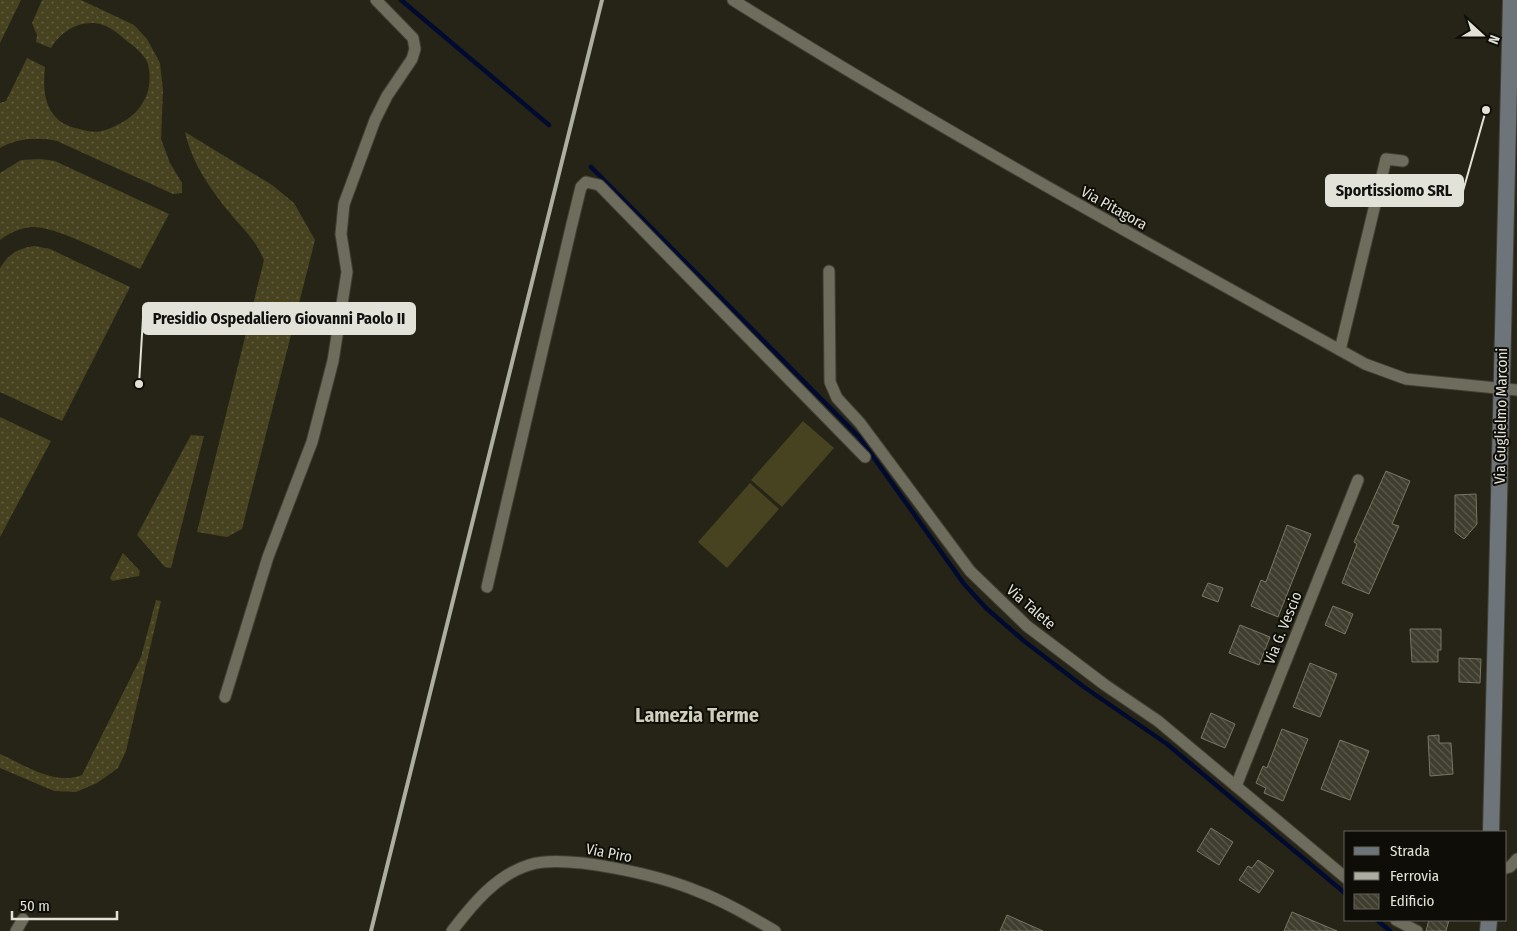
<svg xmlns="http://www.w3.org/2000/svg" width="1517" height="931" viewBox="0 0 1517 931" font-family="'Fira Sans Condensed',sans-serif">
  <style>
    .grass { fill: url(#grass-dots) }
    .pitch { fill: #47421f }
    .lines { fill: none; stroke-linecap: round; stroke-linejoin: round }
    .stream { stroke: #010b30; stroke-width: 4.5 }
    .building { fill: url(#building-back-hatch); stroke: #787665 }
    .street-casing { stroke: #424035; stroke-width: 13 }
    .secondary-casing { stroke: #424035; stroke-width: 18 }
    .street { stroke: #6e6c5c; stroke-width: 11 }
    .secondary { stroke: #6d757b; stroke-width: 16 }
    .rail { stroke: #adada2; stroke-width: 4 }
    .labels { text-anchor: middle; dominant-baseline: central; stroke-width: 4; stroke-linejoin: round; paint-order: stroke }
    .street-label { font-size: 15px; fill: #e2e2d8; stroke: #0e0d07 }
    .district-label { font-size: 20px; font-weight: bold; fill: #cfcdbb; stroke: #0e0d07 }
    .leader { fill: none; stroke: #e2e2d8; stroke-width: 2 }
    .callout-dot { fill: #e2e2d8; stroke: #0e0d07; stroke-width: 2 }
    .callout { fill: #e2e2d8; stroke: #e2e2d8; stroke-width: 2 }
    .callout-label { font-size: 16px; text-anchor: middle; font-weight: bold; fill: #111 }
  </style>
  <defs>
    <pattern id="grass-dots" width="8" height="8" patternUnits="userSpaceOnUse" patternTransform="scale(1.25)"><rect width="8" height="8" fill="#47421f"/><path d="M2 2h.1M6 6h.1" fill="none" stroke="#615d3f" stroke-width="1.8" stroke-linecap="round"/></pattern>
    <pattern id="building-back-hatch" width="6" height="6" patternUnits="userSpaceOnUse" patternTransform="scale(1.25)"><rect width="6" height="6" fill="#3f3d2e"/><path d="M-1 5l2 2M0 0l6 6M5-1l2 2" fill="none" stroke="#5a594c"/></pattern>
  </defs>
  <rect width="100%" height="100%" fill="#262416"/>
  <g class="grass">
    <polygon points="0,0 21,0 0,43"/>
    <path d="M 42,0 L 81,0 L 134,25 L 147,39 L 160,63 L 163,90 L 161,139 L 170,163 L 182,183 L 182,193 L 173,194 L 57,141 C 38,137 17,138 0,148 L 0,103 L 6,101 L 27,58 L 45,67 C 42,96 46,122 79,129 C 87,131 94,133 102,131 C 133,122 156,100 148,64 C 145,55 135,47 128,42 C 121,36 111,27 103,25 C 82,18 61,31 51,48 L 36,42 L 37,35 L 32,23 Z"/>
    <path d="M 185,132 L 272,185 L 294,203 L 315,240 L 242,529 L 227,537 L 197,532 L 264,260 C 254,237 245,232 230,213 C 210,189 192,163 185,132 Z"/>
    <path d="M 40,159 L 55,161 L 169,214 L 140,269 C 115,258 57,226 32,227 C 20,228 9,233 0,240 L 0,173 L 21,160 Z"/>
    <path d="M 35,246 L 50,249 L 130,287 L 62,421 L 0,392 L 0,268 C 9,253 19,248 35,246 Z"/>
    <polygon points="0,417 51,441 0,537"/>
    <polygon points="191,435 204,436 171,568 165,567 137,535"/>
    <polygon points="123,553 140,571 139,576 112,581 110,578"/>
    <path d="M 156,600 L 161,601 L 126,751 L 118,768 L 97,783 L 76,792 L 54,791 L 0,768 L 0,754 C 25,765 54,786 82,775 L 141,657 Z"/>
  </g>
  <g class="pitch">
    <polygon points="803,421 834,448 782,507 751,480"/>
    <polygon points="750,483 779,509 727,568 698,542"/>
  </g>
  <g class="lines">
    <g class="stream">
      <polyline points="401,0 549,125"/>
      <polyline points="591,167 859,437 964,584 986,608 1024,641 1084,687 1167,744 1346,894"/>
      <polyline points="1377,920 1390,931"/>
    </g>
  </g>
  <g class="building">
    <polygon points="1386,471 1410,481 1392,524 1399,526 1369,594 1342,583 1357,544 1354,542"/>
    <polygon points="1476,494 1477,524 1464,539 1455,532 1455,495"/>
    <polygon points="1287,525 1311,534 1278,617 1251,606 1261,580 1266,582"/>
    <polygon points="1208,583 1223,588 1218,602 1202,596"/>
    <polygon points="1333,606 1353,614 1345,634 1325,625"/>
    <polygon points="1240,625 1270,637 1259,665 1229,653"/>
    <polygon points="1410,629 1441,629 1441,650 1438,650 1438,662 1412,662"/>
    <polygon points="1459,658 1481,659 1480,683 1459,682"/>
    <polygon points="1310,663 1337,674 1320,717 1293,707"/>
    <polygon points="1211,713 1235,724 1225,748 1201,738"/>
    <polygon points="1282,729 1308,739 1283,801 1264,793 1266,788 1256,783 1263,766 1267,768"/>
    <polygon points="1439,735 1439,743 1451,743 1453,774 1430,776 1428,736"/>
    <polygon points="1340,740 1369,751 1350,800 1321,789"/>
    <polygon points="1211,828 1233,842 1219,865 1197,851"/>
    <polygon points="1258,860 1274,871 1259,893 1239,880 1248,866 1252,868"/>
    <polygon points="1292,912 1337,931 1284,931"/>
    <polygon points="1007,915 1043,931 1000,931"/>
    <polygon points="1429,920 1449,920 1446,931 1426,931"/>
  </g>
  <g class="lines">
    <g class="street-casing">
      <g id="street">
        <path d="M 733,0 C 939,129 1152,246 1365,364 L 1406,379 L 1517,390"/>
        <polyline points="829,271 830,382 837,398 860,423 970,571 1027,626 1105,685 1158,721 1346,878"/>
        <polyline points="1340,350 1386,159 1403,161"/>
        <polyline points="487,587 571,228 581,187 586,182 599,185 865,457"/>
        <polyline points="225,697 268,557 312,442 333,361 347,272 341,234 344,204 375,120 387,96 412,59 415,49 413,38 376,0"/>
        <polyline points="1236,786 1358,480"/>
        <polyline points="1506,868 1510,867 1517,859"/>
        <polyline points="1396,920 1417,931"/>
        <polyline points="16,931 23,919"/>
        <path d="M 452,931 C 472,905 496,875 529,865 C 566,853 661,876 697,891 C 724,901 751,917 775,931"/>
      </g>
    </g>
    <g class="secondary-casing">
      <g id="secondary">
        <polyline points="1491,832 1511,0"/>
        <polyline points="1488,931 1489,920"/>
      </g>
    </g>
    <use href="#street" class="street"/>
    <use href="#secondary" class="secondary"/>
    <polyline class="rail" points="371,931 602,0"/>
  </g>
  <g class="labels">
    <g class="street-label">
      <text transform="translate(1114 208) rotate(29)">Via Pitagora</text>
      <text transform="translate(1501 416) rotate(-89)">Via Guglielmo Marconi</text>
      <text transform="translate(1031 607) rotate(41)">Via Talete</text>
      <text transform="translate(1283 628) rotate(-68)">Via G. Vescio</text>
      <text transform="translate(609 853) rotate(11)">Via Piro</text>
    </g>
    <g class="district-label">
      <text x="697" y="715">Lamezia Terme</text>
    </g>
  </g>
  <path class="leader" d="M1486 110L1463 191M139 384L143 318"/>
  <g class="callout-dot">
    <circle cx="1486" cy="110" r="5"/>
    <circle cx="139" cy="384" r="5"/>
  </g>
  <g class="callout">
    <rect x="1326" y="175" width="137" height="31" rx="5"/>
    <rect x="143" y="303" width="272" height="31" rx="5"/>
  </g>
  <g class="callout-label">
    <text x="1394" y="196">Sportissiomo SRL</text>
    <text x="279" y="324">Presidio Ospedaliero Giovanni Paolo II</text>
  </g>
  <rect x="1344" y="831" width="162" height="90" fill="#0e0d07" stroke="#63625b"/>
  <rect x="1354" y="847" width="25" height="8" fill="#6d757b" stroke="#63625b"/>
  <text x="1390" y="856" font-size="15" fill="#e2e2d8">Strada</text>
  <rect x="1354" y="872" width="25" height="8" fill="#adada2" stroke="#63625b"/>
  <text x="1390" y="881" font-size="15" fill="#e2e2d8">Ferrovia</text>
  <rect x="1354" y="894" width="25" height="15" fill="url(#building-back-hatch)" stroke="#63625b"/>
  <text x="1390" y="906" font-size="15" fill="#e2e2d8">Edificio</text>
  <g transform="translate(1482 35) rotate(111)" stroke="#0e0d07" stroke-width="4" paint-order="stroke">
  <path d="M0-4L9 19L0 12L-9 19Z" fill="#e2e2d8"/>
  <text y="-8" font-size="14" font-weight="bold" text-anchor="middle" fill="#e2e2d8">N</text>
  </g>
  <path d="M12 911v8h105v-8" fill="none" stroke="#e2e2d8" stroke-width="2.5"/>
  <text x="20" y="911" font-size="15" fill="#e2e2d8" stroke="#0e0d07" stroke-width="4" paint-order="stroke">50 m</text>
</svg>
